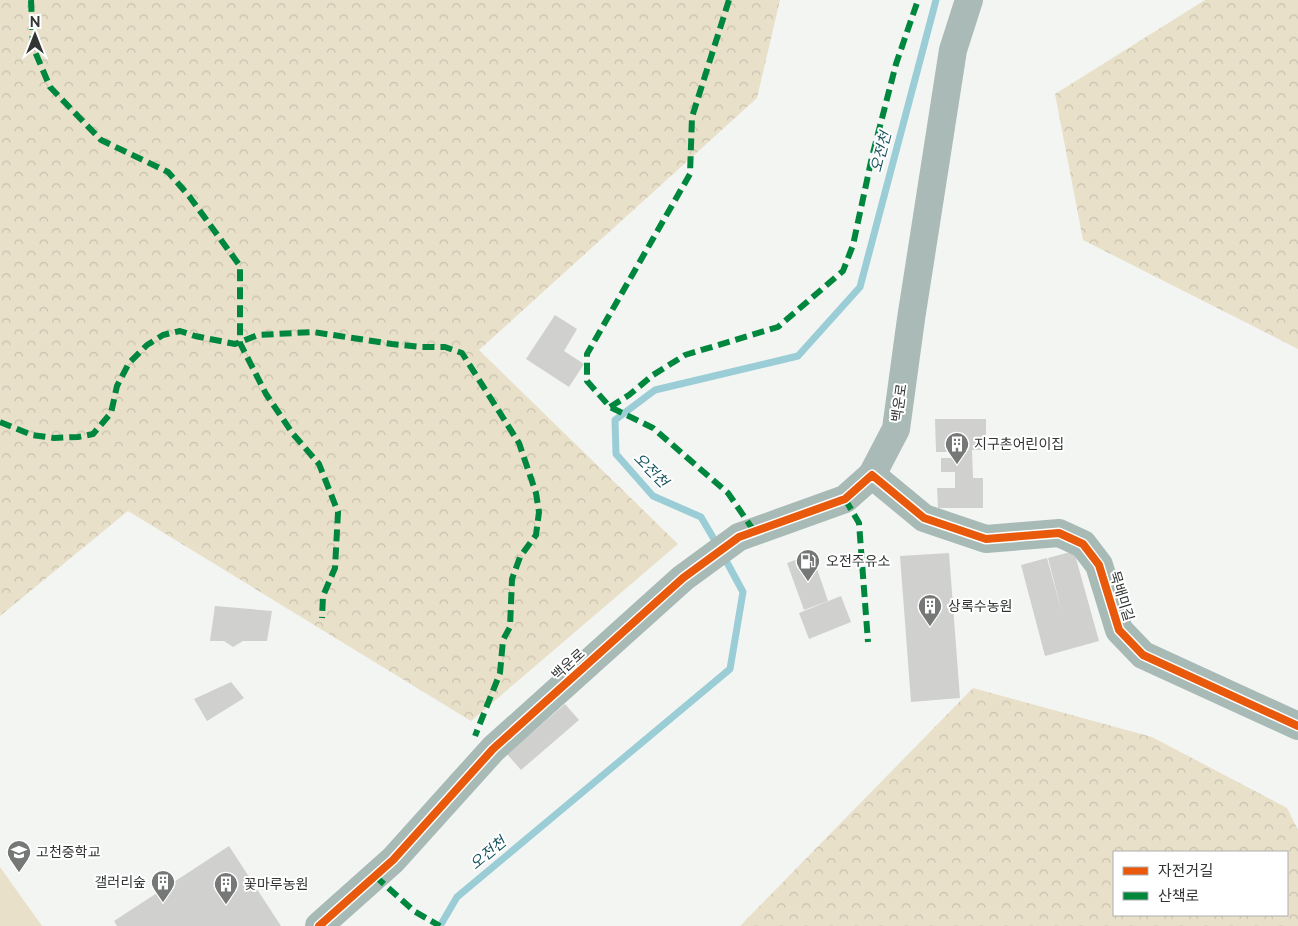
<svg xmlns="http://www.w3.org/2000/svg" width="1298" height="926" viewBox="0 0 1298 926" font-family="Raleway,'Noto Sans KR',sans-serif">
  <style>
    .grass { fill: #e9e0ca }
    .forest { fill: url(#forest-crowns); fill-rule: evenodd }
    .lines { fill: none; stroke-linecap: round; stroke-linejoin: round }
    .stream { stroke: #9bcdd7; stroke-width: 7 }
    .building { fill: #d0d1cf }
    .minor { stroke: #a8bab6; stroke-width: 28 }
    .major { stroke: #aabab7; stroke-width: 28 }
    .quiet { stroke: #00873e; stroke-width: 6; stroke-dasharray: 12 6; stroke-linecap: butt }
    .cycleway-casing { stroke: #fff; stroke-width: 11 }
    .cycleway { stroke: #e8590c; stroke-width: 8 }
    .labels { text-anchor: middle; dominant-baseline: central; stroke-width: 4; stroke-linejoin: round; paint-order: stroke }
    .street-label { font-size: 14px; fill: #333534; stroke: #fff }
    .poi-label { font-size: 14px; fill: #333534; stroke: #fff; text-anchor: start }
    .water-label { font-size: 15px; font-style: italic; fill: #185560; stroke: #fff }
  </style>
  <defs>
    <pattern id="forest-crowns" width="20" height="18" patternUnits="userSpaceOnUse" patternTransform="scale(1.25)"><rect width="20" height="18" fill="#e9e0ca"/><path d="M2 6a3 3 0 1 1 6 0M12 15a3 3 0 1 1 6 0" fill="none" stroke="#c8c1ae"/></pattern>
  </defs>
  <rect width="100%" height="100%" fill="#f3f5f3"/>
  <polygon class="grass" points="0,867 42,926 0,926"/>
  <g class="forest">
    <polygon points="0,0 780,0 757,98 479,350 678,544 471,721 128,511 0,616"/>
    <polygon points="1205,0 1298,0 1298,349 1083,240 1055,94"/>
    <path d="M 973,688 L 1152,737 L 1287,808 L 1298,830 L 1298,926 L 740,926 ZM 1114,852 L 1287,852 L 1287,915 L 1114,915 Z"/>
  </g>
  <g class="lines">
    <g class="stream">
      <polyline points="718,546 701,517 653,496 616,454 615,420 655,390 798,356 860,287 936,0"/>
      <polyline points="440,926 457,897 730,669 743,592 723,555"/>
    </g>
  </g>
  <g class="building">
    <polygon points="555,315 577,329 564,351 584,364 569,387 526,359"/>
    <polygon points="935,419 986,419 986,450 972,450 973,478 983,478 983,508 938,508 937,488 955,488 955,472 941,472 941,458 951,458 951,452 936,452"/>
    <polygon points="1074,551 1099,641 1045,656 1021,565 1047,558 1062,613 1048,558"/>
    <polygon points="949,553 960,698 911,702 900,556"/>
    <polygon points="812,554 828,601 804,610 787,563"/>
    <polygon points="841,596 851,622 809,639 799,613"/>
    <polygon points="215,606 272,611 267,641 243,641 233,647 224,641 210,641"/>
    <polygon points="231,682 244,698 207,721 194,699"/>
    <polygon points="565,704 579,720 521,770 507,754"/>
    <polygon points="229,846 281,926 117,926 114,921"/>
  </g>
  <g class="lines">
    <polyline class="minor" points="319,926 393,860 493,749 683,578 739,537 845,499 872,475 924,518 986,539 1059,533 1083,544 1099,565 1119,630 1143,655 1298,726"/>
    <polyline class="major" points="872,475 896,429 911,319 953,50 969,0"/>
    <g class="quiet">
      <polyline points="31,0 33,47 50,87 101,140 168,172 189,196 240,266 240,343 266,394 293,434 319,464 338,512 335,568 323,596 322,618"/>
      <polyline points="729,0 692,117 690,174 587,354 587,381 610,407 653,428 728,493 754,531"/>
      <polyline points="610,407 629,395 653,375 685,355 778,327 843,271 853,245 872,157 896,64 918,0"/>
      <polyline points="0,422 32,435 54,438 78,437 93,434 111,413 117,386 129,363 147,345 163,335 180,331 195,336 235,344 258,335 313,332 392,344 421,347 445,347 462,353 519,443 536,493 539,512 536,535 520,557 512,579 510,627 503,640 500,673 475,736"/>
      <polyline points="845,499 859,523 868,642"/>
      <polyline points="375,876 414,911 440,926"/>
    </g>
    <g class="cycleway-casing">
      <polyline id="cycleway" points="319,926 393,860 493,749 683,578 739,537 845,499 872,475 924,518 986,539 1059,533 1083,544 1099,565 1119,630 1143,655 1298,726"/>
    </g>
    <use href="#cycleway" class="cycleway"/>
  </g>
  <defs>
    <g id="building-pin" transform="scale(1.25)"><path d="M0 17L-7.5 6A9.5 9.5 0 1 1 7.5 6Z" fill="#767877" stroke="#fff"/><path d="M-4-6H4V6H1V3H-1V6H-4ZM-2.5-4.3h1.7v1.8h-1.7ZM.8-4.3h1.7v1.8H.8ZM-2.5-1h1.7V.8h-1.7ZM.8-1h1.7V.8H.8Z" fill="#fff"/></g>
    <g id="fuel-pin" transform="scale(1.25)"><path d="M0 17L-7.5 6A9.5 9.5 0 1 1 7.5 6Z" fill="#767877" stroke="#fff"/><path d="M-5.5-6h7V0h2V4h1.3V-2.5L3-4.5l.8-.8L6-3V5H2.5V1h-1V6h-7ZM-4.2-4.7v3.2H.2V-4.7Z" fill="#fff"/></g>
    <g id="school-pin" transform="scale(1.25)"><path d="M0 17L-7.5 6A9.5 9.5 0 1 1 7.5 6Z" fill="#767877" stroke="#fff"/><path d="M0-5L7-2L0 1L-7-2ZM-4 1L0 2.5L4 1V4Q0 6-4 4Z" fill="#fff"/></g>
  </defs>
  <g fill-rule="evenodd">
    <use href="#building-pin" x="957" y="444"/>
    <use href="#fuel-pin" x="808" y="561"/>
    <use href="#building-pin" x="930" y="606"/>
    <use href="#school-pin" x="19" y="852"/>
    <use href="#building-pin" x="163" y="882"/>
    <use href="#building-pin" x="226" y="884"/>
  </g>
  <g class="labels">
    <g class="street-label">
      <text transform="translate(899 403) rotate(-82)">백운로</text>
      <text transform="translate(1122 596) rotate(73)">묵배미길</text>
      <text transform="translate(568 664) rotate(-42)">백운로</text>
    </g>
    <g class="poi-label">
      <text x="974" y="444">지구촌어린이집</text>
      <text x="826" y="561">오전주유소</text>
      <text x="948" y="606">상록수농원</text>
      <text x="36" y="852">고천중학교</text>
      <text x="146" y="882" text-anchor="end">갤러리숲</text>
      <text x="244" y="884">꽃마루농원</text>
    </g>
    <g class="water-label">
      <text transform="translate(881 152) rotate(-75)">오전천</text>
      <text transform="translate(651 470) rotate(45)">오전천</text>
      <text transform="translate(488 853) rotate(-40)">오전천</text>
    </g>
  </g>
  <rect x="1113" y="851" width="175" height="65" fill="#ffffff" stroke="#adaeae"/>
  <rect x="1123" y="867" width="25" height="8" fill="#e8590c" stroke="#adaeae"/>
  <text x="1158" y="876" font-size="15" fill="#333534">자전거길</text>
  <rect x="1123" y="892" width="25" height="8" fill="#00873e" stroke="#adaeae"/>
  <text x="1158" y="901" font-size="15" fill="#333534">산책로</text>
  <g transform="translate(35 35)" stroke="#ffffff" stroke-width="4" paint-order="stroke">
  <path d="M0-4L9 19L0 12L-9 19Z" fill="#333534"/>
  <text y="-8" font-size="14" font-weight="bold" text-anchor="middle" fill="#333534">N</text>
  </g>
</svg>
